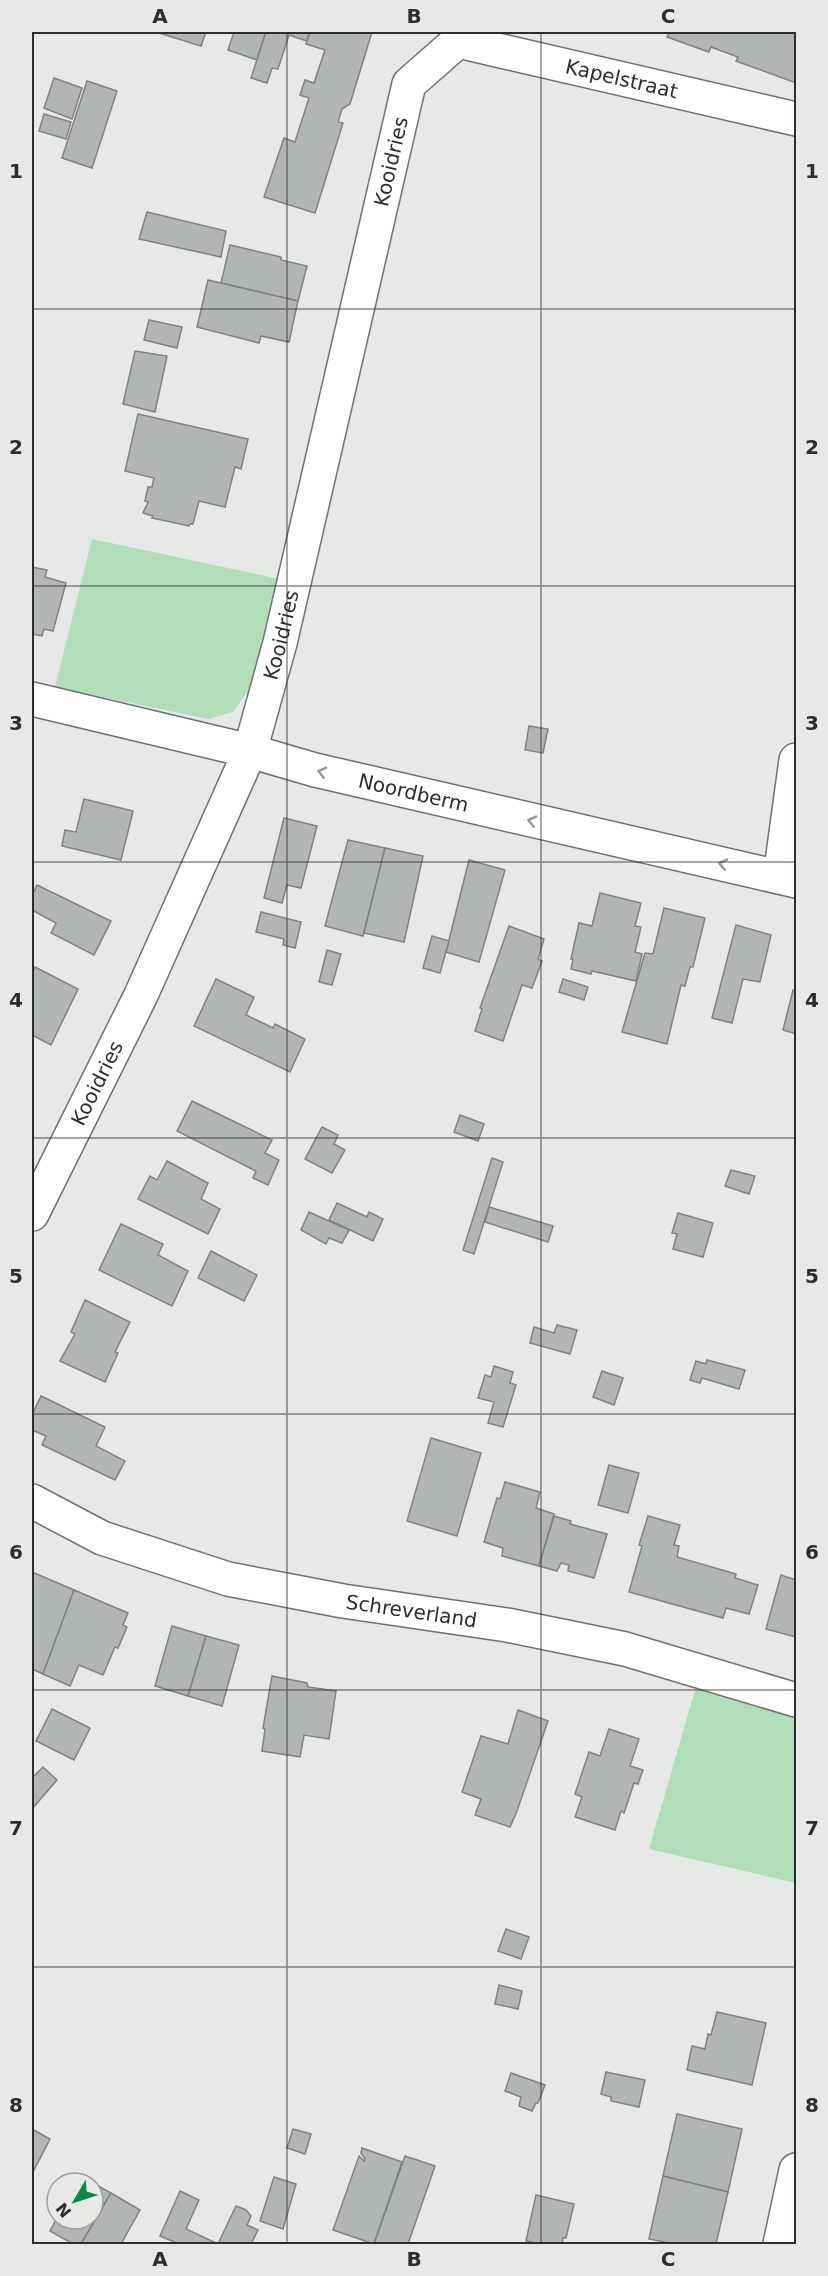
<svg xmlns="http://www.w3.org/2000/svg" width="828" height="2276" viewBox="0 0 828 2276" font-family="'DejaVu Sans',sans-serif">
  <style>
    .green { fill: #b1ddb9 }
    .building { fill: #b2b6b3; stroke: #7f8280; stroke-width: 1.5 }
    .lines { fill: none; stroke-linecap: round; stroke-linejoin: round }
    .street-casing { stroke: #6e726f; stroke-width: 36 }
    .street { stroke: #fff; stroke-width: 33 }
    .oneway { stroke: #969696 }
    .grid { fill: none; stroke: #2c2e2c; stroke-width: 1.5; stroke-opacity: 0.55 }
    .labels { text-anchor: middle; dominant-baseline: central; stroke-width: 5; stroke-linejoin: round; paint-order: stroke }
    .street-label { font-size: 20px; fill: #2c2e2c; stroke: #e6e9e6 }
    .neatline { fill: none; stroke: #2c2e2c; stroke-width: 2 }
    .grid-label { font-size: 20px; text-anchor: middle; font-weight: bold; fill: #2c2e2c }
  </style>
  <rect width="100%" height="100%" fill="#e6e9e6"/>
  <g class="green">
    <polygon points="92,539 279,579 253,684 233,712 208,719 55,687"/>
    <polygon points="696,1687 796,1718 796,1883 649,1849"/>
  </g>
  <g class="building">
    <polygon points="156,32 206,32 201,46"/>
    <polygon points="234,32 266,32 257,60 228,50"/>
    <polygon points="266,32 310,32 307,41 289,35 278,69 272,68 267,83 251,78"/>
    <polygon points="310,32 372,32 350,104 342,109 338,122 343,123 315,213 264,197 284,138 295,142 309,98 300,95 305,80 314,83 325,50 306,44"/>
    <polygon points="665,32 796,32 796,83 736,61 738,57 711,47 709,52 667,37 669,33"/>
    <polygon points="54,78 82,88 72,119 44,108"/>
    <polygon points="87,81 117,91 92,168 62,158"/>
    <polygon points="44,114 71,122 66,139 39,131"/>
    <polygon points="147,212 226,231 221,257 139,239"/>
    <polygon points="230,245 281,257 281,260 307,266 298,301 221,283"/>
    <polygon points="208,280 298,301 289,342 261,336 259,343 197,327"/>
    <polygon points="149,320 182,327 177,348 144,340"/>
    <polygon points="135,351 167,356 155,412 123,404"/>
    <polygon points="138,414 248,439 241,469 235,467 225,507 199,501 193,524 190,524 189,526 152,518 153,516 143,513 148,502 145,501 148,487 152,487 154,478 125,471"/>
    <polygon points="32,567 47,570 45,577 66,583 53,631 44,629 42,636 32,634"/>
    <polygon points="529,726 548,729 543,753 525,750"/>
    <polygon points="84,799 133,811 121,860 62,846 65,830 76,832"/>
    <polygon points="284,818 317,826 301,888 287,885 282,903 264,898"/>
    <polygon points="348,840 385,848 363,936 325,926"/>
    <polygon points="385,848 423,856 404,942 364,933"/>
    <polygon points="469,860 505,870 479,962 446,952"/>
    <polygon points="37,885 111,921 94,955 51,933 56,923 32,910 32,896"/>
    <polygon points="600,893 641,903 635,926 641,927 635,952 642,954 636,981 592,971 591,974 571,969 573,959 571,959 579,923 592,926"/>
    <polygon points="664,908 705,918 693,967 690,967 685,986 681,985 667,1044 622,1032 645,953 653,954"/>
    <polygon points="261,912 301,922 295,948 283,945 284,939 256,932"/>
    <polygon points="736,925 771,935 760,982 743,979 732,1023 712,1018"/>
    <polygon points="509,926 544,939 538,959 542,961 532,988 522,985 503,1041 475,1031 482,1009 480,1008"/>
    <polygon points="432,936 449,941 440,973 423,968"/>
    <polygon points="327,950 341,954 332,985 319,982"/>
    <polygon points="35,967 78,989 51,1045 32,1035 32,975"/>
    <polygon points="216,979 254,997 246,1015 273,1028 275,1024 305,1039 290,1072 194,1026"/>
    <polygon points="563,979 588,987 584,1000 559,992"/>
    <polygon points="793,990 796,991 796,1034 783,1030"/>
    <polygon points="192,1101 272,1140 265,1153 279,1160 268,1185 253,1178 256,1171 177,1131"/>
    <polygon points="460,1115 484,1124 478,1141 454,1132"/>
    <polygon points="322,1127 338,1135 334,1144 345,1150 332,1173 305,1159"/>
    <polygon points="492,1158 503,1162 474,1254 463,1250"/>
    <polygon points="167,1161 208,1183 201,1199 220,1209 208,1234 138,1199 150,1176 157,1180"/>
    <polygon points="731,1170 755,1176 749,1194 725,1186"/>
    <polygon points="337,1203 367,1217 369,1212 383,1219 373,1241 329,1220"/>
    <polygon points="489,1207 553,1226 548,1242 485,1222"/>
    <polygon points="309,1212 349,1230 342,1243 329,1238 326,1244 301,1230"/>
    <polygon points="678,1213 713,1223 703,1257 673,1249 677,1234 672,1233"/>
    <polygon points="121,1224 163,1244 158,1255 188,1271 172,1306 99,1270"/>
    <polygon points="211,1251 257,1275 244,1301 198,1278"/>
    <polygon points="85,1300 130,1322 115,1352 118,1353 105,1382 60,1361 75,1334 71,1332"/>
    <polygon points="557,1325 577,1330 570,1354 530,1343 534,1327 554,1333"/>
    <polygon points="707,1360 745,1370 739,1389 702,1378 700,1383 690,1380 696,1361 706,1364"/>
    <polygon points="494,1366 513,1372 510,1383 516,1385 503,1427 488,1423 494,1402 478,1398 485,1375 491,1377"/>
    <polygon points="602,1371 623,1378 614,1405 593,1397"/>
    <polygon points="41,1396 105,1427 96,1446 125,1461 115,1480 42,1445 46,1436 32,1430 32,1415"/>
    <polygon points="431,1438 481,1453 457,1536 407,1521"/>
    <polygon points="609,1465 639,1473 628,1513 598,1505"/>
    <polygon points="505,1482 540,1492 536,1508 554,1514 539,1566 502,1556 503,1548 484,1542 497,1498 500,1499"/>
    <polygon points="554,1516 571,1521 570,1524 607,1534 594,1578 568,1571 569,1565 561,1563 557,1571 539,1566"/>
    <polygon points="648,1516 680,1525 674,1545 679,1546 677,1557 736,1574 735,1578 758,1585 749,1614 726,1608 723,1618 629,1592 642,1546 639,1545"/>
    <polygon points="32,1572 74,1590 43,1674 32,1669"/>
    <polygon points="781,1575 796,1580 796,1637 766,1629"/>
    <polygon points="74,1590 128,1613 123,1625 127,1627 118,1648 115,1647 103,1675 79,1665 70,1686 43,1674"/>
    <polygon points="172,1626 206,1636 188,1696 155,1686"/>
    <polygon points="206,1636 239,1645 222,1706 188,1696"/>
    <polygon points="272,1676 307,1683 308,1687 336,1691 329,1739 304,1735 300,1757 262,1751 265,1729 263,1728"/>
    <polygon points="52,1709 90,1728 74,1760 36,1741"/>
    <polygon points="518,1710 548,1721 517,1811 510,1827 475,1815 481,1799 462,1792 481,1736 508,1744"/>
    <polygon points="609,1729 639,1739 630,1766 643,1770 638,1784 634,1783 624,1813 621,1811 615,1830 575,1817 582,1797 575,1794 589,1752 600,1756"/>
    <polygon points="43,1767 57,1780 32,1809 32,1778"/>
    <polygon points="506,1929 529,1937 521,1959 498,1951"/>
    <polygon points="499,1985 522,1991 518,2009 495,2004"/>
    <polygon points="717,2012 766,2023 752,2085 687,2070 692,2046 705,2049 708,2034 711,2035"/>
    <polygon points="606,2072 645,2080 639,2107 611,2101 611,2097 601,2094"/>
    <polygon points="511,2073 545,2085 538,2103 536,2103 532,2111 519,2106 521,2097 505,2091"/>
    <polygon points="677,2114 742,2129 728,2192 663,2176"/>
    <polygon points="32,2129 50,2139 32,2174"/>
    <polygon points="293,2129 311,2134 305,2154 287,2148"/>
    <polygon points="362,2148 402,2162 374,2244 333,2230 359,2156 364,2161 365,2159 361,2153"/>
    <polygon points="405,2156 435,2166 408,2244 374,2244"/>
    <polygon points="663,2176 728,2192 716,2244 675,2244 649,2239"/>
    <polygon points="274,2177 296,2184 283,2229 260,2221"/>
    <polygon points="93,2183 111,2193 81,2244 73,2244 50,2231 57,2218 93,2219"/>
    <polygon points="180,2191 199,2200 186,2229 218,2244 179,2244 160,2236"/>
    <polygon points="111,2193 140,2210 121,2244 81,2244"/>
    <polygon points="536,2195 574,2204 566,2238 563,2238 562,2244 542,2244 526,2241"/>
    <polygon points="236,2206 246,2210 251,2216 247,2225 258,2230 251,2244 218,2244"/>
  </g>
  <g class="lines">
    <g class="street-casing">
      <g id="street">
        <path id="s1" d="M 458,41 L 796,119"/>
        <path id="s2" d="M 32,699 L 250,751 L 315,770 L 796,881"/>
        <polyline points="780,877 796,760"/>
        <path id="s3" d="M 32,1214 L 141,995 L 250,751 L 280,643 L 409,84 L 458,41"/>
        <path id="s4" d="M 32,1501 L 102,1538 L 228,1579 L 343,1601 L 507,1625 L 625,1649 L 796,1700"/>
        <polyline points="780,2244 796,2170"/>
      </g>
    </g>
    <use href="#street" class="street"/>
  </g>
  <defs><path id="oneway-chevron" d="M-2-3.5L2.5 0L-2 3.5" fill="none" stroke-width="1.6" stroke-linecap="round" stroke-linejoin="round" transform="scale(1.5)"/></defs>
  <g class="oneway">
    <use href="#oneway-chevron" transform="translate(322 772) rotate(-166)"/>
    <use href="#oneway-chevron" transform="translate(532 821) rotate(-167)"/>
    <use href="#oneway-chevron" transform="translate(723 864) rotate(-167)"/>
  </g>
  <path class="grid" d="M 287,32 L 287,2244M 541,32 L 541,2244M 32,309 L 796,309M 32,586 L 796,586M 32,862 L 796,862M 32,1138 L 796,1138M 32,1414 L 796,1414M 32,1690 L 796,1690M 32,1967 L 796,1967"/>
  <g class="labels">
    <g class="street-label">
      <text stroke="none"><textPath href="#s1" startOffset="168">Kapelstraat</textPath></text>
      <text stroke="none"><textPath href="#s3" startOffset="1118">Kooidries</textPath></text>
      <text stroke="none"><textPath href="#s3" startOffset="632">Kooidries</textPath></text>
      <text stroke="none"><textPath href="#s2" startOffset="393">Noordberm</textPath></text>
      <text stroke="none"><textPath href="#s3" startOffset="146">Kooidries</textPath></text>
      <text stroke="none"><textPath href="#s4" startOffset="398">Schreverland</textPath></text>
    </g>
  </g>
  <rect width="828" height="2276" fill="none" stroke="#e6e9e6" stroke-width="66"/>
  <g transform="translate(75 2201) rotate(231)"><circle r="28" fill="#e6e9e6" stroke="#9c9e9c" stroke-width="1.5"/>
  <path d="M0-4.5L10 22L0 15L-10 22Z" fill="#0d8741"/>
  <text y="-9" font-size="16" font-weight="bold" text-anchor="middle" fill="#2c2e2c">N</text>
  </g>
  <rect x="33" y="33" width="762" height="2210" class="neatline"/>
  <g class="grid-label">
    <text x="160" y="23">A</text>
    <text x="414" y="23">B</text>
    <text x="668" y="23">C</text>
    <text x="16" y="178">1</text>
    <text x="812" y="178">1</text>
    <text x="16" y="454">2</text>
    <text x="812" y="454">2</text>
    <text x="16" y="730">3</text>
    <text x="812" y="730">3</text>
    <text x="16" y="1007">4</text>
    <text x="812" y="1007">4</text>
    <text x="16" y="1283">5</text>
    <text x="812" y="1283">5</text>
    <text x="16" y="1559">6</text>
    <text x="812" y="1559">6</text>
    <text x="16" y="1835">7</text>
    <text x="812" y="1835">7</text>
    <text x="16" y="2112">8</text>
    <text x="812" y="2112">8</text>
    <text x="160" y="2266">A</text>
    <text x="414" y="2266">B</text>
    <text x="668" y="2266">C</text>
  </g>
</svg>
